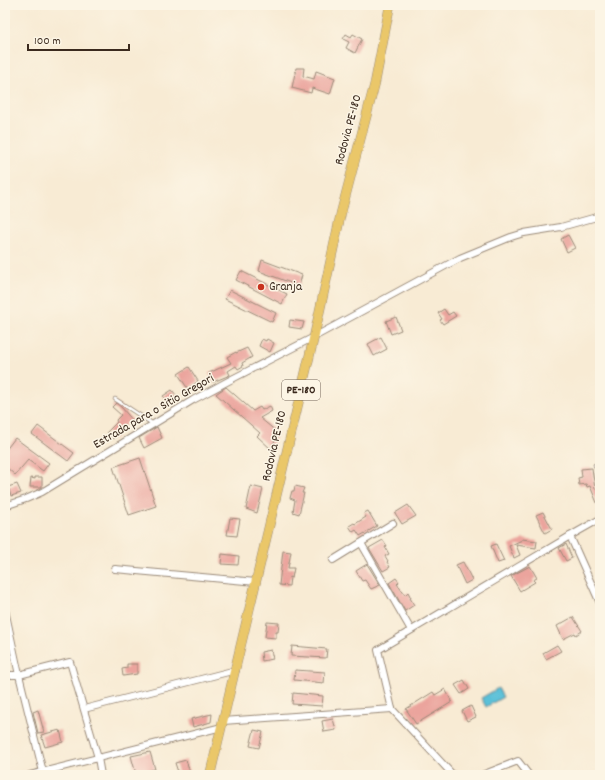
<svg xmlns="http://www.w3.org/2000/svg" width="605" height="780" viewBox="0 0 605 780" font-family="Dekko,sans-serif">
  <style>
    .water { fill: #5ac0d8; stroke: #4a757b }
    .building { fill: #eba49d }
    .lines { fill: none; stroke-linecap: round; stroke-linejoin: round }
    .service-casing { stroke: #9a8a79; stroke-width: 4.5 }
    .minor-casing { stroke: #9a8a79; stroke-width: 8 }
    .primary-casing { stroke: #9a8a79; stroke-width: 10 }
    .service { stroke: #fff; stroke-width: 3 }
    .minor { stroke: #fff; stroke-width: 6 }
    .primary { stroke: #eac769; stroke-width: 9 }
    .poi-dot { fill: #c8321e; stroke: #fcf5e5; stroke-width: 1.5 }
    .labels { text-anchor: middle; dominant-baseline: central; stroke-width: 3; stroke-linejoin: round; paint-order: stroke }
    .shield { fill: #fcf5e5; stroke: #75675a; stroke-width: 1 }
    .shield-label { font-size: 12px; font-weight: bold; fill: #3b2a1e }
    .street-label { font-size: 13px; fill: #3b2a1e; stroke: #fcf5e5 }
    .poi-label { font-size: 13px; fill: #3b2a1e; stroke: #fcf5e5; text-anchor: start }
  </style>
  <rect width="100%" height="100%" fill="#fcf5e5"/>
  <filter id="ink" filterUnits="userSpaceOnUse"><feTurbulence type="fractalNoise" baseFrequency=".025" numOctaves="2"/><feDisplacementMap in="SourceGraphic" scale="8" xChannelSelector="R" yChannelSelector="G"/><feConvolveMatrix kernelMatrix="1 2 1 2 8 2 1 2 1" color-interpolation-filters="sRGB"/></filter>
  <filter id="wash" filterUnits="userSpaceOnUse"><feTurbulence type="fractalNoise" baseFrequency=".012" numOctaves="4" result="noise"/><feDisplacementMap in="SourceGraphic" scale="16" xChannelSelector="R" yChannelSelector="G"/><feGaussianBlur stdDeviation="0.9" result="paint"/><feColorMatrix in="noise" values="0 0 0 0 0 0 0 0 0 0 0 0 0 0 0 0 0 1.4 0 .05"/><feComposite in="paint" operator="in"/></filter>
  <g filter="url(#wash)">
    <rect width="100%" height="100%" fill="#f8ebd4"/>
    <polygon class="water" points="498,688 503,697 486,707 481,698"/>
    <g id="blocks">
      <g class="building">
        <polygon points="346,34 351,37 353,34 362,39 355,53 346,48 349,42 343,39"/>
        <polygon points="296,68 304,68 303,76 314,79 316,71 335,78 330,94 312,88 311,93 292,88"/>
        <polygon points="568,235 575,248 567,252 561,239"/>
        <polygon points="262,260 302,275 299,286 259,271"/>
        <polygon points="241,271 287,294 282,304 236,280"/>
        <polygon points="230,290 276,313 272,322 225,299"/>
        <polygon points="444,309 448,315 453,312 456,316 443,324 440,320 442,319 438,313"/>
        <polygon points="396,317 401,330 391,334 386,321"/>
        <polygon points="290,320 304,322 302,329 289,327"/>
        <polygon points="381,337 387,349 374,356 368,344"/>
        <polygon points="262,339 266,341 267,339 274,343 270,352 259,346"/>
        <polygon points="247,348 252,357 242,363 243,366 238,369 236,366 228,371 230,375 213,382 209,373 231,363 227,357 236,352 236,353"/>
        <polygon points="189,367 198,381 188,389 178,374"/>
        <polygon points="226,387 253,411 260,407 262,410 270,406 272,411 260,418 277,432 272,450 257,436 260,433 216,394 220,391"/>
        <polygon points="172,390 177,396 168,403 163,396"/>
        <polygon points="116,403 122,408 134,422 131,424 128,422 117,432 119,434 114,439 107,432 117,422 116,420 121,415 112,407"/>
        <polygon points="38,426 74,453 68,461 32,434"/>
        <polygon points="157,427 162,438 144,448 139,438"/>
        <polygon points="15,438 49,463 43,471 28,460 15,475 5,466 5,451"/>
        <polygon points="140,458 156,506 129,515 113,467"/>
        <polygon points="592,468 595,489 600,487 600,510 590,486 587,487 586,484 579,485 578,478 582,477 581,469"/>
        <polygon points="35,477 42,477 42,487 30,487 31,478 35,479"/>
        <polygon points="17,484 21,493 11,496 8,487"/>
        <polygon points="251,486 263,489 257,513 246,509"/>
        <polygon points="295,486 304,488 302,493 304,493 299,514 293,512 295,500 290,498 292,491 294,491"/>
        <polygon points="408,505 416,516 402,524 395,513"/>
        <polygon points="368,511 377,526 360,536 356,530 353,532 349,526 354,523 355,524 366,517 364,513"/>
        <polygon points="543,512 552,529 545,533 536,515"/>
        <polygon points="230,518 240,519 237,536 227,535"/>
        <polygon points="522,539 537,541 536,548 516,545 520,555 514,558 509,546 522,540"/>
        <polygon points="383,540 387,546 385,547 389,554 385,556 388,561 387,562 390,567 383,571 369,548"/>
        <polygon points="496,544 504,561 498,563 491,546"/>
        <polygon points="566,544 572,558 566,561 559,548"/>
        <polygon points="283,551 291,552 288,568 294,568 292,578 290,577 289,586 279,585 280,576"/>
        <polygon points="222,554 239,556 238,565 221,564"/>
        <polygon points="463,562 472,580 465,584 456,565"/>
        <polygon points="367,564 380,585 371,589 365,580 362,581 356,571"/>
        <polygon points="530,566 537,578 533,580 535,582 520,591 511,576"/>
        <polygon points="396,578 399,582 397,584 405,595 408,592 411,598 410,598 414,605 405,611 389,583"/>
        <polygon points="573,617 582,631 576,635 575,633 563,639 557,626"/>
        <polygon points="267,622 279,623 278,632 276,632 276,638 265,637"/>
        <polygon points="557,645 561,651 546,659 543,653"/>
        <polygon points="292,646 327,649 326,658 291,656"/>
        <polygon points="271,650 273,659 262,661 261,652"/>
        <polygon points="127,664 137,664 137,674 123,676 122,669 127,668"/>
        <polygon points="295,670 325,672 324,683 294,680"/>
        <polygon points="464,680 469,689 461,694 455,685"/>
        <polygon points="445,689 452,702 416,724 406,709 433,692 435,695"/>
        <polygon points="293,693 323,696 322,706 292,704"/>
        <polygon points="471,706 476,717 467,721 462,711"/>
        <polygon points="38,710 44,732 38,733 33,712"/>
        <polygon points="212,714 211,722 193,727 191,719"/>
        <polygon points="333,719 336,730 324,732 322,721"/>
        <polygon points="60,730 63,742 45,747 41,735"/>
        <polygon points="254,730 263,732 259,748 250,746"/>
        <polygon points="150,752 155,769 136,774 131,756"/>
        <polygon points="186,760 191,775 179,775 175,763"/>
      </g>
    </g>
  </g>
  <g filter="url(#ink)">
    <use href="#blocks" fill-opacity="0" stroke="#9a8a79" stroke-width="1"/>
    <g class="lines">
      <g class="service-casing">
        <g id="service">
          <polyline points="115,399 153,424"/>
          <polyline points="595,465 600,473"/>
        </g>
      </g>
      <g class="minor-casing">
        <g id="minor">
          <polyline points="5,506 26,499 42,492 193,400 234,378 314,337 460,258 511,237 524,233 561,227 600,216"/>
          <polyline points="570,536 600,603"/>
          <polyline points="361,543 411,630"/>
          <polyline points="333,560 393,523"/>
          <polyline points="115,569 256,582"/>
          <polyline points="5,610 19,675 43,772"/>
          <polyline points="5,675 19,675 70,662 98,758 101,775"/>
          <polyline points="84,709 236,670"/>
          <polyline points="223,721 392,709"/>
          <polyline points="30,775 222,727"/>
          <polyline points="453,775 392,709 378,650 570,536 600,519"/>
          <polyline points="482,775 518,761 529,775"/>
        </g>
      </g>
      <g class="primary-casing">
        <polyline id="primary" points="210,775 314,337 341,213 375,83 390,5"/>
      </g>
      <use href="#service" class="service"/>
      <use href="#minor" class="minor"/>
      <use href="#primary" class="primary"/>
    </g>
  </g>
  <circle class="poi-dot" cx="261" cy="287" r="4"/>
  <g class="labels">
    <rect class="shield" x="282" y="380" width="38" height="20" rx="3"/>
    <g class="shield-label">
      <text x="301" y="390">PE-180</text>
    </g>
    <g class="street-label">
      <text transform="translate(349 130) rotate(-75)">Rodovia PE-180</text>
      <text transform="translate(154 412) rotate(-30)">Estrada para o Sitio Gregori</text>
      <text transform="translate(275 446) rotate(-77)">Rodovia PE-180</text>
    </g>
    <g class="poi-label">
      <text x="269" y="287">Granja</text>
    </g>
  </g>
  <rect width="605" height="780" fill="none" stroke="#fcf5e5" stroke-width="20"/>
  <path d="M28 44v6h101v-6" fill="none" stroke="#3b2a1e" stroke-width="2"/>
  <text x="34" y="44" font-size="12" fill="#3b2a1e" stroke="#fcf5e5" stroke-width="3" paint-order="stroke">100 m</text>
</svg>
